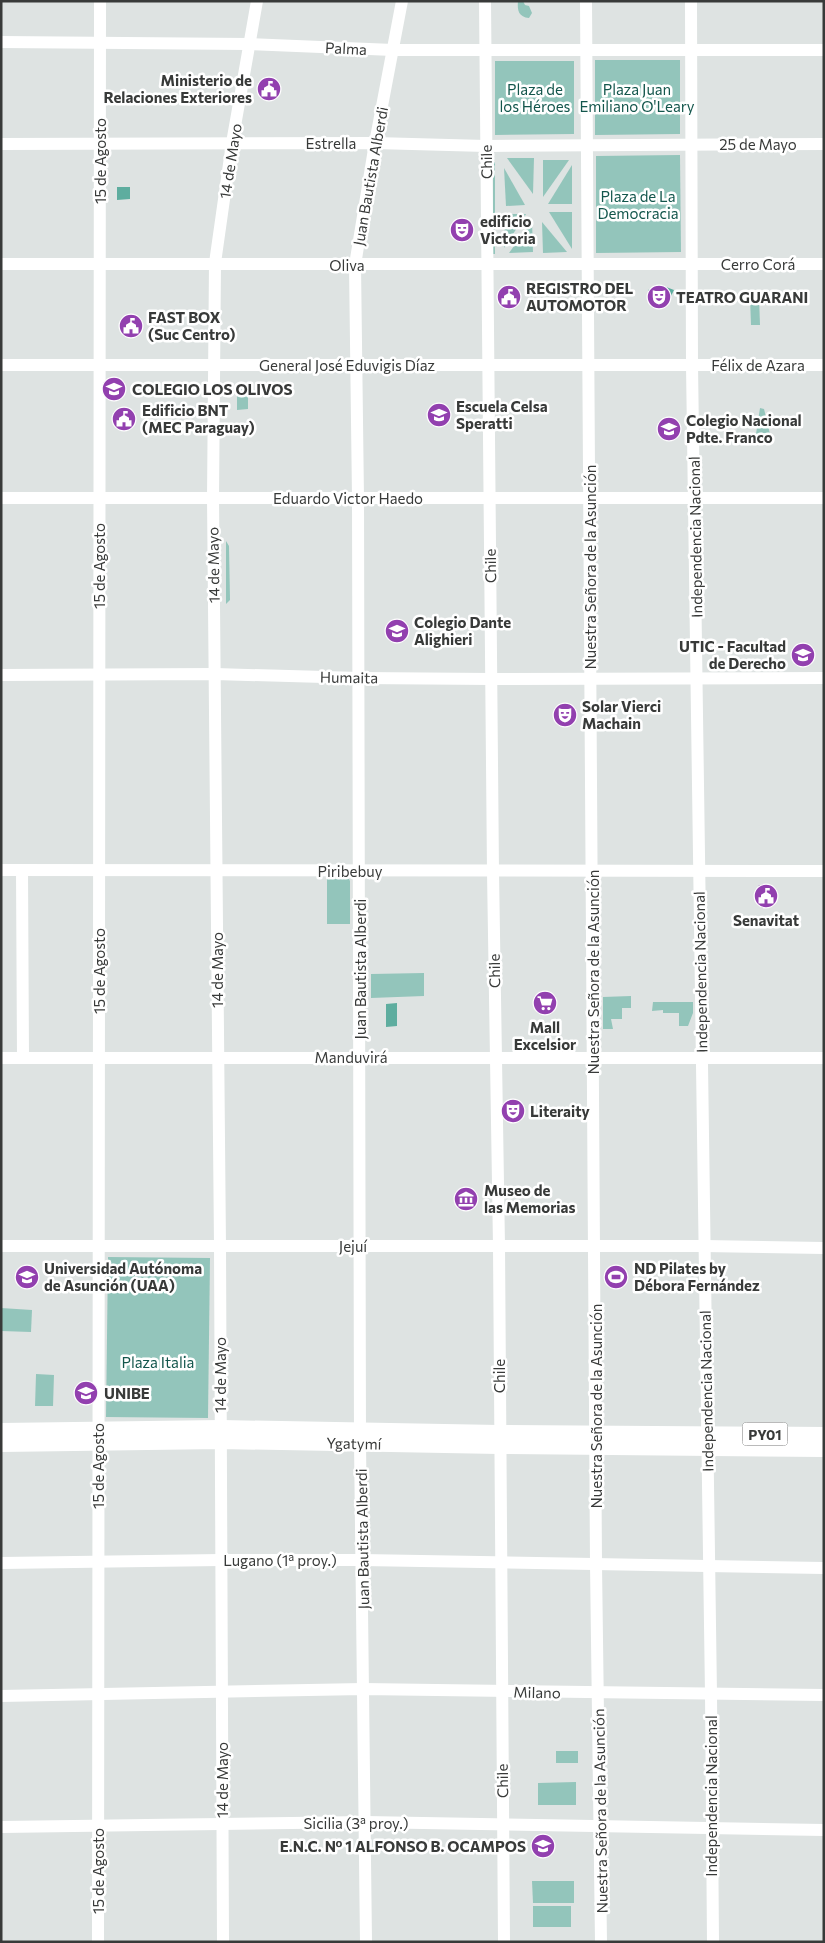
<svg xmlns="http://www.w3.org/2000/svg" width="825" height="1943" viewBox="0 0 825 1943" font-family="Commissioner,sans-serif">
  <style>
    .green { fill: #93c5bb }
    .water { fill: #5ead9f }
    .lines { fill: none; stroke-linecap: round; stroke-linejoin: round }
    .minor { stroke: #fff; stroke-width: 12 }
    .major { stroke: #fff; stroke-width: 16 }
    .labels { text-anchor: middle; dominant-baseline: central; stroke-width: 5; stroke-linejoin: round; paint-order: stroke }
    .shield { fill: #fff; stroke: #747574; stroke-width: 1 }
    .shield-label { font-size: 14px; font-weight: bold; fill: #383a39 }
    .street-label { font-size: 15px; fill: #383a39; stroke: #fff }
    .poi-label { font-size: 15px; font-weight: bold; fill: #383a39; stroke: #fff; text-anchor: start }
    .park-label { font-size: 15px; fill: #13564c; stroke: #fff }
  </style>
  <rect width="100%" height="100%" fill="#dee3e2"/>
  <g class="green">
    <path d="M 518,1 L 523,1 L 525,5 L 529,6 L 532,13 L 529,18 C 519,17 517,11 518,1 Z"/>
    <polygon points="595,60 680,60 680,134 595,135"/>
    <polygon points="495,61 574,61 574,134 495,135"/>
    <polygon points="680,155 681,252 596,253 596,156"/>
    <polygon points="507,158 534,158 533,194"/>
    <polygon points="543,160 569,160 543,197"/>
    <polygon points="495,162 495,254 493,254 493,163"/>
    <polygon points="572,165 572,204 548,204"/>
    <polygon points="504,168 525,205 506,206"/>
    <polygon points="549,212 572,212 572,249"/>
    <polygon points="505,214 526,214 504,248"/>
    <polygon points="532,221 533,252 509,253"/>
    <polygon points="542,222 567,252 543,253"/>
    <polygon points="750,297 759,297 760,325 751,325"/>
    <polygon points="248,389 248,409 237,410 237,390"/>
    <polygon points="760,408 764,409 770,434 756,434"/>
    <polygon points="226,541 229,546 230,600 226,604"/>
    <polygon points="327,879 349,879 350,881 350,924 327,924"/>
    <polygon points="424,973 424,996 371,998 371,974"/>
    <polygon points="631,996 631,1008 622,1008 622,1019 611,1019 613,1029 603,1029 603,997"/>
    <polygon points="653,1002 693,1002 693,1013 688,1026 679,1026 679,1013 663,1013 663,1010 652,1011"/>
    <polygon points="108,1257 210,1258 208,1418 106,1417"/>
    <polygon points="1,1308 32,1310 31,1332 1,1331"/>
    <polygon points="36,1374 54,1375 53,1406 35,1406"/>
    <rect x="556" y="1751" width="22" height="12"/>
    <polygon points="576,1782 576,1805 538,1805 538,1783"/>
    <polygon points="532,1881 574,1881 574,1903 533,1903"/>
    <rect x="533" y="1906" width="38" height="21"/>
  </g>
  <g class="water">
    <polygon points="117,187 130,187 130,199 117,200"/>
    <polygon points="661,285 674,290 670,298 661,296 652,298 648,290"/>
    <polygon points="397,1003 397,1026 386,1027 386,1004"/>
  </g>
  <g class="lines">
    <g class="minor">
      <polyline points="485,1 493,872 499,1246 504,1942"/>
      <polyline points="586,1 596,1564 601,1942"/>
      <polyline points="691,1 692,365 711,1694 713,1942"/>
      <polyline points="1,42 249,44 393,50 824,50"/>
      <polyline points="1,144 375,143 486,146 824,144"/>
      <polyline points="1,264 824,264"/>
      <polyline points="1,365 824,365"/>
      <polyline points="1,498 824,498"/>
      <polyline points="1,675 215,674 359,678 492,679 824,678"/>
      <polyline points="1,870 824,871"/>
      <polyline points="22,870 23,1058"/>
      <polyline points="1,1058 824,1058"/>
      <polyline points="1,1246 704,1246 824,1248"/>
      <polyline points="1,1563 221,1560 362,1560 824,1568"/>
      <polyline points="1,1696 363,1689 824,1695"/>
      <polyline points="1,1827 365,1822 824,1830"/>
      <polyline points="98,1942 100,1"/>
      <polyline points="223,1942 220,1246 213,498 215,263 232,143 257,1"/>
      <polyline points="366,1942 360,1443 358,498 355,265 375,143 402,1"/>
    </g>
    <g class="major">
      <polyline points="1,1431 221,1428 499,1433 824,1435"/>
      <polyline points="1,1444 221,1441 499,1446 824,1449"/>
    </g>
  </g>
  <defs>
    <g id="civic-disc" transform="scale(1.25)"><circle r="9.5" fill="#9240af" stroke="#fff"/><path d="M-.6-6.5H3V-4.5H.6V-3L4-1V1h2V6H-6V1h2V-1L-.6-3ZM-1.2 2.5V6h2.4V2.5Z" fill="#fff"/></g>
    <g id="theatre-disc" transform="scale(1.25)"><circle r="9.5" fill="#9240af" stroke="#fff"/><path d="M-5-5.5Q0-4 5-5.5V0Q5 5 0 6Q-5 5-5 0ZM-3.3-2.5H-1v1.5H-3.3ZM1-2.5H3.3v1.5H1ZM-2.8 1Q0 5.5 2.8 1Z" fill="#fff"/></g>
    <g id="school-disc" transform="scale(1.25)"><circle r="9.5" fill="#9240af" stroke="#fff"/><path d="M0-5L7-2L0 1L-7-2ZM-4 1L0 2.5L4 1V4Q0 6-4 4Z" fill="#fff"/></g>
    <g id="university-disc" transform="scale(1.25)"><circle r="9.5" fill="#9240af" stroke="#fff"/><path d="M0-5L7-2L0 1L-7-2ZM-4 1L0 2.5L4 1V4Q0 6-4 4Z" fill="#fff"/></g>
    <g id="supermarket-disc" transform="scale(1.25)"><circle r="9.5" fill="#9240af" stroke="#fff"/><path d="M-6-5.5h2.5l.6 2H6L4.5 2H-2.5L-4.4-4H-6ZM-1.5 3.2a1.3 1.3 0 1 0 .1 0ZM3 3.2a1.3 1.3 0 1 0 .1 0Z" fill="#fff"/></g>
    <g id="museum-disc" transform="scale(1.25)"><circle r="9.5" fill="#9240af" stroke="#fff"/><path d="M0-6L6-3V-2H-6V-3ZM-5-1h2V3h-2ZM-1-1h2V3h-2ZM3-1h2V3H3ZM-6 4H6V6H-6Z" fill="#fff"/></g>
    <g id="stadium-disc" transform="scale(1.25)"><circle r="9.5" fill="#9240af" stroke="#fff"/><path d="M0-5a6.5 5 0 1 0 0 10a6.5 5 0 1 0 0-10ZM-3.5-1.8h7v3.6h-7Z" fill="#fff"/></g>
  </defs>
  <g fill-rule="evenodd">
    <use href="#civic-disc" x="269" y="89"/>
    <use href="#theatre-disc" x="462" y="230"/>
    <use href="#civic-disc" x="509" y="297"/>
    <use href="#theatre-disc" x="659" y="297"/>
    <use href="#civic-disc" x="131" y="326"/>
    <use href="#school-disc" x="114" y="389"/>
    <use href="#school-disc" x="439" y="415"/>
    <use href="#civic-disc" x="124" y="419"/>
    <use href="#school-disc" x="669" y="429"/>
    <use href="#school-disc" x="397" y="631"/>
    <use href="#university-disc" x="803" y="655"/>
    <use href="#theatre-disc" x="565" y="715"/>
    <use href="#civic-disc" x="766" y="896"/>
    <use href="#supermarket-disc" x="545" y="1003"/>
    <use href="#theatre-disc" x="513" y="1111"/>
    <use href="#museum-disc" x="466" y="1199"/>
    <use href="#university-disc" x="27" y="1277"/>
    <use href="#stadium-disc" x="616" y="1277"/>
    <use href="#university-disc" x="86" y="1393"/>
    <use href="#school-disc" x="543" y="1846"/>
  </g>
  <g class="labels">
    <rect class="shield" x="742.5" y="1422.5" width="45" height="23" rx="4"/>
    <g class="shield-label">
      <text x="765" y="1434">PY01</text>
    </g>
    <g class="street-label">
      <text transform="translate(346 48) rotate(3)">Palma</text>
      <text x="331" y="143">Estrella</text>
      <text x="758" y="144">25 de Mayo</text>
      <text transform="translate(100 161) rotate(-90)">15 de Agosto</text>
      <text transform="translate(230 161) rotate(-81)">14 de Mayo</text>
      <text transform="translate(486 162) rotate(-91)">Chile</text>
      <text transform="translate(370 176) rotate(-80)">Juan Bautista Alberdi</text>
      <text x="758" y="264">Cerro Corá</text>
      <text x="347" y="265">Oliva</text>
      <text x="347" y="365">General José Eduvigis Díaz</text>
      <text x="758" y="365">Félix de Azara</text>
      <text x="348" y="498">Eduardo Victor Haedo</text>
      <text transform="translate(695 537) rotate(-91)">Independencia Nacional</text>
      <text transform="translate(213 565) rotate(-91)">14 de Mayo</text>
      <text transform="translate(99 566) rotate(-90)">15 de Agosto</text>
      <text transform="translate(490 566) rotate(-91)">Chile</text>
      <text transform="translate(590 567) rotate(-90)">Nuestra Señora de la Asunción</text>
      <text transform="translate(349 677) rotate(1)">Humaita</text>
      <text x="350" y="871">Piribebuy</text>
      <text transform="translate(360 969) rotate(-90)">Juan Bautista Alberdi</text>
      <text transform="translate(217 970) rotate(-90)">14 de Mayo</text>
      <text transform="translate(99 971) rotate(-90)">15 de Agosto</text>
      <text transform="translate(494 971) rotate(-91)">Chile</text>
      <text transform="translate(593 972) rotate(-90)">Nuestra Señora de la Asunción</text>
      <text transform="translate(700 972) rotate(-91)">Independencia Nacional</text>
      <text x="351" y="1057">Manduvirá</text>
      <text x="353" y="1246">Jejuí</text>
      <text transform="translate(220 1375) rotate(-90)">14 de Mayo</text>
      <text transform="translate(499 1376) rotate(-90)">Chile</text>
      <text transform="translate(706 1391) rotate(-91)">Independencia Nacional</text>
      <text transform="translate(596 1406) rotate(-90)">Nuestra Señora de la Asunción</text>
      <text transform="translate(354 1443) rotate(1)">Ygatymí</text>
      <text transform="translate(98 1466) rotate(-90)">15 de Agosto</text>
      <text transform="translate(362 1539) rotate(-91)">Juan Bautista Alberdi</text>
      <text x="280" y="1560">Lugano (1ª proy.)</text>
      <text transform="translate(537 1692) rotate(1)">Milano</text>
      <text transform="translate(222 1780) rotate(-90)">14 de Mayo</text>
      <text transform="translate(502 1781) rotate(-91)">Chile</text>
      <text transform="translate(711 1796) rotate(-90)">Independencia Nacional</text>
      <text transform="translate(600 1811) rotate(-91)">Nuestra Señora de la Asunción</text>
      <text x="356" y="1823">Sicilia (3ª proy.)</text>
      <text transform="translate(98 1871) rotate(-90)">15 de Agosto</text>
    </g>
    <g class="poi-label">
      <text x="252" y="80" text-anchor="end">Ministerio de<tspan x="252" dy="17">Relaciones Exteriores</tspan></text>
      <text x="480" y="221">edificio<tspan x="480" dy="17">Victoria</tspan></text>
      <text x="526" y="288">REGISTRO DEL<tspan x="526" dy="17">AUTOMOTOR</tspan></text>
      <text x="676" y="297">TEATRO GUARANI</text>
      <text x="148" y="317">FAST BOX<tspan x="148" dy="17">(Suc Centro)</tspan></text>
      <text x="132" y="389">COLEGIO LOS OLIVOS</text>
      <text x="456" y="406">Escuela Celsa<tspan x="456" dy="17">Speratti</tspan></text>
      <text x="142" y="410">Edificio BNT<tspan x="142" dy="17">(MEC Paraguay)</tspan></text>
      <text x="686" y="420">Colegio Nacional<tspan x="686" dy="17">Pdte. Franco</tspan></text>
      <text x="414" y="622">Colegio Dante<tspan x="414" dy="17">Alighieri</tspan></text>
      <text x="786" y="646" text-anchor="end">UTIC - Facultad<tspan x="786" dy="17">de Derecho</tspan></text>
      <text x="582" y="706">Solar Vierci<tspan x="582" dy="17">Machain</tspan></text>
      <text x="766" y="920" text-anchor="middle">Senavitat</text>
      <text x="545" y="1027" text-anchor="middle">Mall<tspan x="545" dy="17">Excelsior</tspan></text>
      <text x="530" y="1111">Literaity</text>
      <text x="484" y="1190">Museo de<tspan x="484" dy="17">las Memorias</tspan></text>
      <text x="44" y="1268">Universidad Autónoma<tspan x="44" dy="17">de Asunción (UAA)</tspan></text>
      <text x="634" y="1268">ND Pilates by<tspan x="634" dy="17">Débora Fernández</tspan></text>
      <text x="104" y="1393">UNIBE</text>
      <text x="526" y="1846" text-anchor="end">E.N.C. Nº 1 ALFONSO B. OCAMPOS</text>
    </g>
    <g class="park-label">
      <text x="535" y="89">Plaza de<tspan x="535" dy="17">los Héroes</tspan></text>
      <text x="637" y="89">Plaza Juan<tspan x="637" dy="17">Emiliano O'Leary</tspan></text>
      <text x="638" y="196">Plaza de La<tspan x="638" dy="17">Democracia</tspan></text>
      <text x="158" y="1362">Plaza Italia</text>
    </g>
  </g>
  <rect width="825" height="1943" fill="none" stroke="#383a39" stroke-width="5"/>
</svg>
